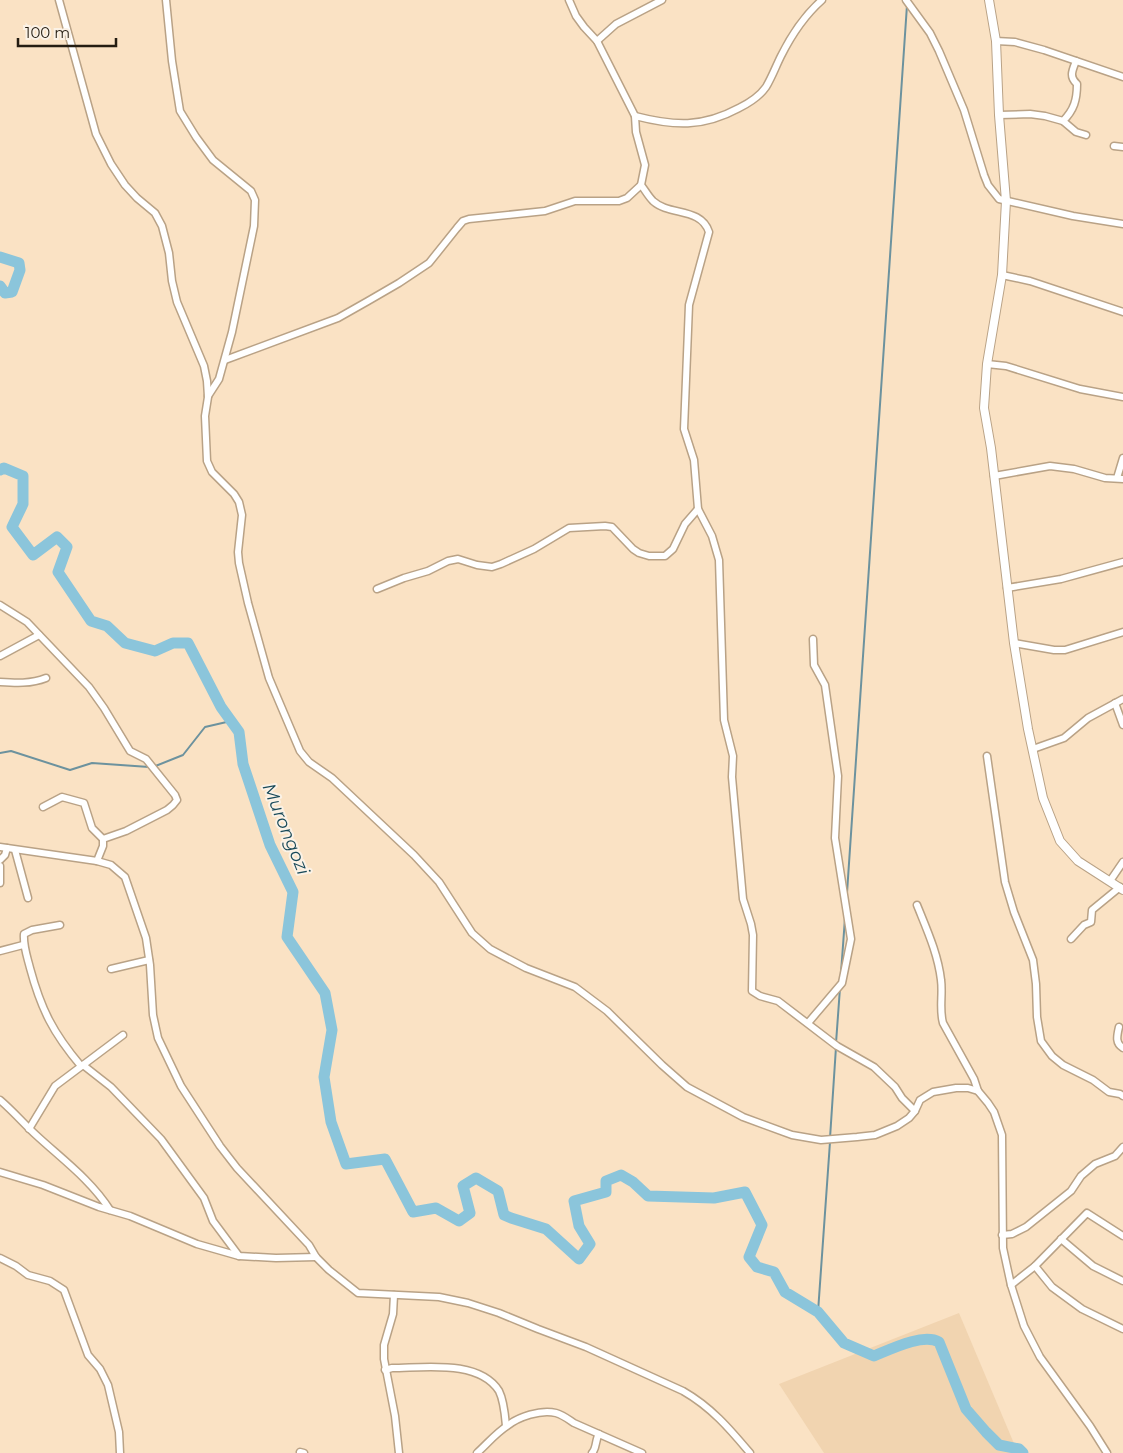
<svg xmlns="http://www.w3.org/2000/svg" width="1123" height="1453" viewBox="0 0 1123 1453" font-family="Montserrat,sans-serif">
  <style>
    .built { fill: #f1d4b0 }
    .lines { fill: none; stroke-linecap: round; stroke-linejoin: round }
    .stream { stroke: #6c929e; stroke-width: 2 }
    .river { stroke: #8bc5db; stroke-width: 11 }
    .minor-casing { stroke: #b9a286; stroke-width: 9 }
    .tertiary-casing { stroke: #b9a286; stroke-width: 10 }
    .minor { stroke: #fff; stroke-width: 6 }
    .tertiary { stroke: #fff; stroke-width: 8 }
    .labels { text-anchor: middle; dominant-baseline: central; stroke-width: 4; stroke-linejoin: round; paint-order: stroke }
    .water-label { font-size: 18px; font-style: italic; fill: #184959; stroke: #fbf2e6 }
  </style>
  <rect width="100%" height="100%" fill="#fae2c4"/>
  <polygon class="built" points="959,1313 1018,1453 824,1453 779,1384"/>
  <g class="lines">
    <g class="stream">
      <polyline points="0,753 11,751 70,770 92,763 149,767"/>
      <polyline points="153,767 183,755 205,727 231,721"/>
      <polyline points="847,893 907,5"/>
      <polyline points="841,973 845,918"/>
      <polyline points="836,1043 840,988"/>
      <polyline points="830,1138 836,1047"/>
      <polyline points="818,1312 830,1142"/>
    </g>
    <g class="river">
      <polyline points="0,257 19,263 20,270 12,292 5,293 0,286"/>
      <path d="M 0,470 L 4,468 L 23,476 L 23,504 L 12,527 L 33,555 L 57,537 L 67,547 L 58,572 L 91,621 L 107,626 L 125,643 L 155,651 L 173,643 L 188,643 L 221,707 L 239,732 L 243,764 L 270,845 L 293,892 L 287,937 L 325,993 L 332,1030 L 324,1077 L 331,1122 L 346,1164 L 385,1159 L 413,1212 L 436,1208 L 459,1221 L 470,1213 L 463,1186 L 476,1178 L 498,1191 L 504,1215 L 511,1218 L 546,1229 L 579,1259 L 590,1244 L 579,1226 L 574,1201 L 606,1192 L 606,1181 L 621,1175 L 633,1182 L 648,1196 L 714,1198 L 745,1192 L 762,1225 L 749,1257 L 757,1267 L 774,1272 L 785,1292 L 818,1312 L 844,1343 L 874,1356 C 891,1349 923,1333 939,1342 L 966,1409 L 986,1432 L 999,1445 L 1019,1449 L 1023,1453"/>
    </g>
    <g class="minor-casing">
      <g id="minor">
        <polyline points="59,0 96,134 111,164 125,185 137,198 155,213 162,226 169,253 172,281 177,302 204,366 207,381 208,397 205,416 207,461 212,472 234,494 239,502 242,515 238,552 239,563 248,603 269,678 300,751 309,762 332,778 414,855 439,882 472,933 490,949 526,968 575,987 607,1011 662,1065 687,1087 743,1117 792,1135 821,1140 857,1137 875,1135 897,1126 909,1118 915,1111 920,1100 933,1092 956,1088 968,1088 978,1091 988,1103 994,1112 1002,1135 1003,1248 1011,1285 1024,1326 1040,1357 1090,1426 1107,1453"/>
        <polyline points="166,0 172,61 180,111 196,137 213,160 251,191 255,200 254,226 232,332 219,379 208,396"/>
        <path d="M 569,0 L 576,16 L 584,27 L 597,41 L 635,116 L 636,132 L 645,165 L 641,185 C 645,190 648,196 653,201 C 669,216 701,207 709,232 L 689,305 L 684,429 L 694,460 L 698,509 L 712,536 L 719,560 L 724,720 L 733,756 L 732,777 L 743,899 L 751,924 L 753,935 L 752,991 L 760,996 L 778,1001 L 837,1046 L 874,1067 L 895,1087 L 902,1098 L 915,1111"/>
        <polyline points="906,0 930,33 939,51 964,110 984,175 988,185 999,199 1073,216 1123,224"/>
        <polyline points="597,41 616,24 662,0"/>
        <polyline points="996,41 1015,42 1044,50 1123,77"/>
        <polyline points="999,115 1030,114 1045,116 1063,121 1076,132 1086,135"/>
        <path d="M 635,116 C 674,126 702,128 739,108 C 749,103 759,97 766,87 C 772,77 776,66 781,56 C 791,36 805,15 822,0"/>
        <path d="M 1063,121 C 1074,110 1077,100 1077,84 C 1069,77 1072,71 1076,61"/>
        <polyline points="1114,146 1123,147"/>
        <polyline points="1002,275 1030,281 1123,312"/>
        <polyline points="225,360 338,318 368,301 399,283 429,263 457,228 463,221 469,219 545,211 575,201 619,201 627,198 641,185"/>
        <polyline points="987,364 1006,366 1080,389 1123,397"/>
        <polyline points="994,476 1050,466 1074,469 1105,478 1123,479"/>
        <polyline points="1117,478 1123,458"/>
        <polyline points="1007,588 1061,579 1123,562"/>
        <polyline points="377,589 404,578 428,571 448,561 458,559 477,565 492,567 501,564 534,549 569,528 605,526 612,527 633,549 639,553 649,556 665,556 673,549 685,524 698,509"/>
        <polyline points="0,605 27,622 89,687 104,708 130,751 146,759 175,795 177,800 173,805 167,810 126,831 103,839 103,846 97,861"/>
        <polyline points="1014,643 1054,650 1065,650 1123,632"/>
        <polyline points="0,656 39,635"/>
        <path d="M 0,682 C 15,683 31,684 46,678"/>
        <polyline points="1115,703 1123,725"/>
        <polyline points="1033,749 1064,738 1088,718 1123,699"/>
        <polyline points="987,756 1005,882 1014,912 1033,960 1036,984 1037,1017 1041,1041 1052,1056 1063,1065 1093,1080 1109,1092 1120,1094 1123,1096"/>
        <polyline points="43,807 62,797 84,803 92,828 103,839"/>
        <path d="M 0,847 L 97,861 L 111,865 L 125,877 L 146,938 L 150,965 L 153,1015 L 158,1038 L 181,1086 L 220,1146 L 237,1168 L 309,1245 L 316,1257 L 329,1270 L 358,1293 L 439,1297 L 468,1303 L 499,1313 L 538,1329 L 586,1347 L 683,1391 C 711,1407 729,1428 750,1453"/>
        <polyline points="15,850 28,898"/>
        <polyline points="0,860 5,855 7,848"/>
        <polyline points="0,866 0,883"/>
        <polyline points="1110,881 1123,862"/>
        <path d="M 917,905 C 927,930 938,954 941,980 C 943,994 939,1009 943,1023 L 974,1079 L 978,1091"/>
        <path d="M 60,925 L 32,930 L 24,934 C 23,946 27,956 30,968 C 41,1009 53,1033 81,1066"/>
        <polyline points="1071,939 1084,925 1091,922 1092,910 1120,887"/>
        <polyline points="0,951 23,945"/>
        <polyline points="111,969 149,960"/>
        <polyline points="808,1023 842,983 851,939 835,838 838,776 825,685 814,665 813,639"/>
        <path d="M 1119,1027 C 1117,1036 1115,1043 1123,1048"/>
        <polyline points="83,1065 111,1087 161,1139 204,1198 213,1221 239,1256"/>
        <path d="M 0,1100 C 13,1111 24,1124 36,1135 C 62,1159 91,1180 110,1210"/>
        <polyline points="29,1129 55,1086 123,1035"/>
        <polyline points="0,1172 43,1185 99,1207 130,1216 197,1244 239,1256 276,1258 316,1257"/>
        <polyline points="1002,1235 1012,1234 1026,1227 1071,1191 1081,1176 1095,1164 1115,1156 1123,1147"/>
        <polyline points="1061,1239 1093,1266 1123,1281"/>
        <polyline points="0,1258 16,1266 28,1275 50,1281 64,1290 88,1355 100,1369 108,1385 119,1432 120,1453"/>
        <polyline points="1035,1266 1052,1287 1082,1309 1123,1329"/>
        <polyline points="1011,1285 1035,1266 1087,1213 1123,1236"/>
        <polyline points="394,1295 393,1314 384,1345 384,1359 395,1416 399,1453"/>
        <path d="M 385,1370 L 392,1368 C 423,1368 479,1359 499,1391 C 504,1401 505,1415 506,1426"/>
        <polyline points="300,1452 304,1453"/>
        <path d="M 477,1453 C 487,1444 496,1433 507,1426 C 518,1417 541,1409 556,1413 C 563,1415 568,1419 574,1423 L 642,1453"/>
        <path d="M 592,1453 C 597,1448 595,1440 599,1434"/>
      </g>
    </g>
    <g class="tertiary-casing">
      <polyline id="tertiary" points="989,0 996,41 999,115 1006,201 1002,275 987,364 984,408 991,448 1014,643 1028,729 1043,798 1060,841 1078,861 1123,890"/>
    </g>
    <use href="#minor" class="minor"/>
    <use href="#tertiary" class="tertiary"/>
  </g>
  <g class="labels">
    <g class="water-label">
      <text transform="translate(286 829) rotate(68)">Murongozi</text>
    </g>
  </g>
  <path d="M18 38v8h98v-8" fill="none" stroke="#241c11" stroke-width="2.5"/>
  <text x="25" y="38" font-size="15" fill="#241c11" stroke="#fbf2e6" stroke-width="4" paint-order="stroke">100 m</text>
</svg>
